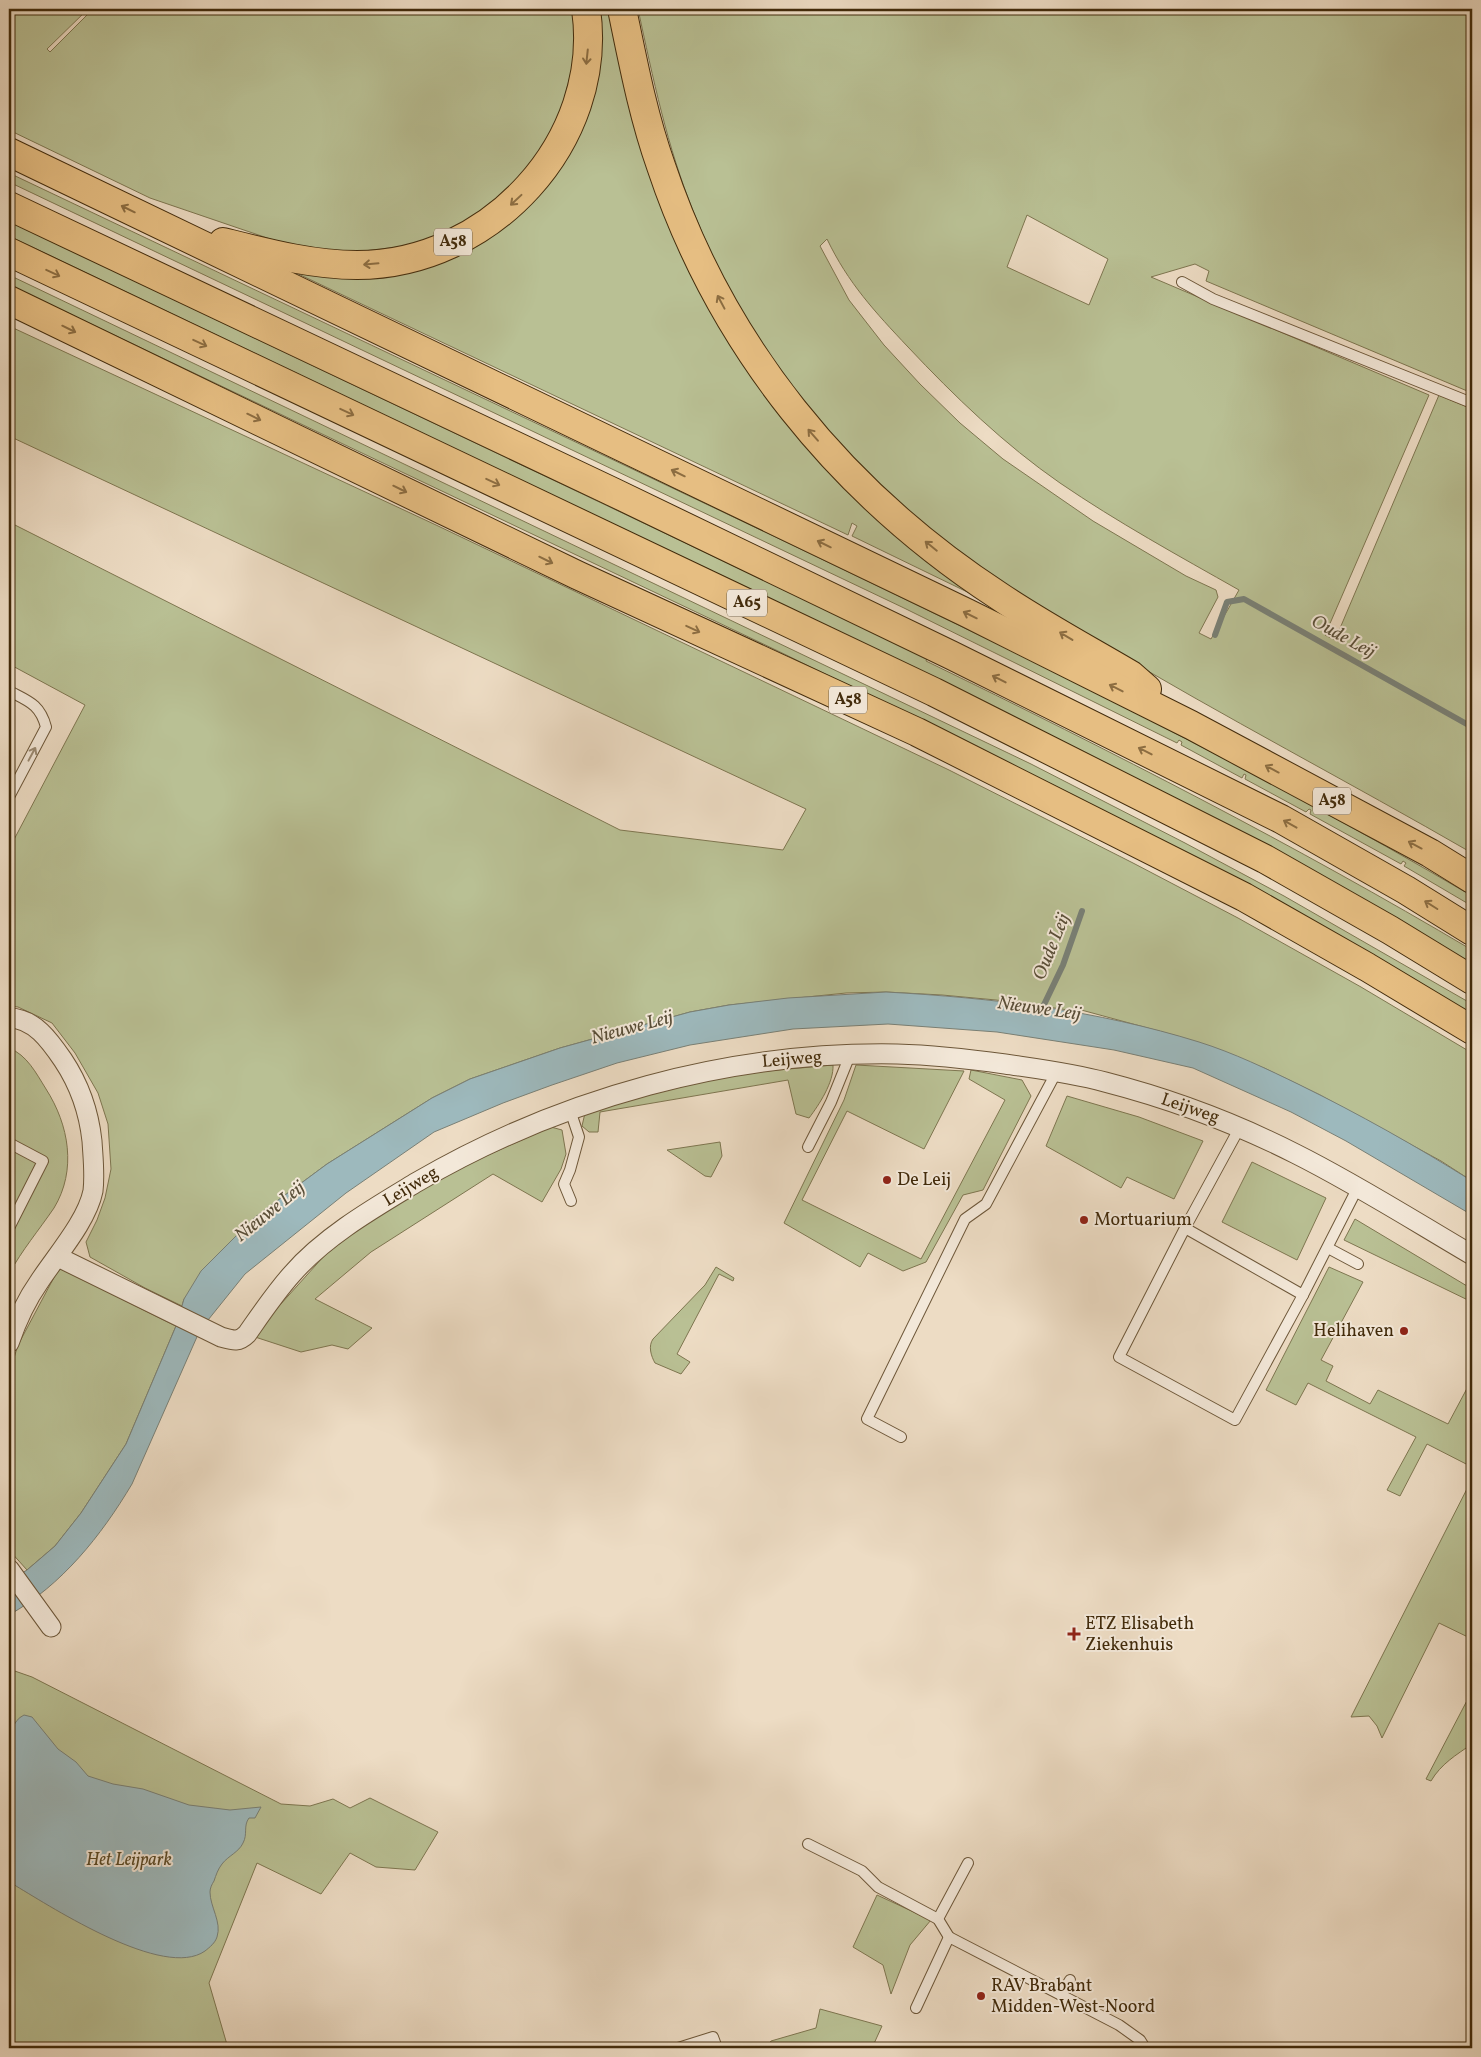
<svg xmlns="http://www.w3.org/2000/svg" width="1481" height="2057" viewBox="0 0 1481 2057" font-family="Vollkorn,serif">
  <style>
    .green { fill: #b9c094; stroke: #7e7650; fill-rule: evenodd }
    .water { fill: #9db9bd; stroke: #798076 }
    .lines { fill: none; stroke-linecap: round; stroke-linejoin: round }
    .stream { stroke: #798076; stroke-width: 6 }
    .service-casing { stroke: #6d5739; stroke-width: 12 }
    .minor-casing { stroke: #6d5739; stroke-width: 21 }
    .motorway-casing { stroke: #422b0b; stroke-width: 30 }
    .service { stroke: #f3e8d9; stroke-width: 10 }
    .minor { stroke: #f3e8d9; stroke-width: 19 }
    .motorway { stroke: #e6be82; stroke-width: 28 }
    .oneway { stroke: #8c6d41 }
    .oneway2 { stroke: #9a8a72 }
    .poi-dot { fill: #8f2418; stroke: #f3e8d9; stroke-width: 2 }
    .labels { text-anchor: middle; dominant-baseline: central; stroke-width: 4; stroke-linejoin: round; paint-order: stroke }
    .shield { fill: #f3e8d9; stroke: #776449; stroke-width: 1 }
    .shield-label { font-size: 16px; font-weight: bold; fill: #422b0b }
    .street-label { font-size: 18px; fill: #422b0b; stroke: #f3e8d9 }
    .poi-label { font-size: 18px; fill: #422b0b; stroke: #f3e8d9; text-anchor: start }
    .park-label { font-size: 18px; font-style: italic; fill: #5a4926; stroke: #f3e8d9 }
    .water-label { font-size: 19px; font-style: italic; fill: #594e38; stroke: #f3e8d9 }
  </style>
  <rect width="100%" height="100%" fill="#eddcc4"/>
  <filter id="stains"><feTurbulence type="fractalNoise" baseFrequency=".004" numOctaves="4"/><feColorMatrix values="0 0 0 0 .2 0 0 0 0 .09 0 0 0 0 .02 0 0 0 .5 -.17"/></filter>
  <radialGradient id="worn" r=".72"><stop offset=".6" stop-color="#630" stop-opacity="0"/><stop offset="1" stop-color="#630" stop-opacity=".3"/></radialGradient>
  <g class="green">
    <polygon points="9,9 88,9 47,49 50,52 93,9 576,9 577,48 558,124 518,184 462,227 416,245 345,253 279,242 150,198 9,130"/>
    <polygon points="598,9 615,9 730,333 992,604 852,536 857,526 852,523 848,535 290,270 334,273 526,206"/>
    <path d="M 638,9 L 1472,9 L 1472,393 L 1206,281 L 1209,271 L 1195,264 L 1151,277 L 1429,395 L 1325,635 L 1335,640 L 1439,395 L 1472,409 L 1472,853 C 1349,782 1224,717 1102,644 C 1031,601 959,558 898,502 C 811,422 737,323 694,213 C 667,147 653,78 638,9 ZM 1027,215 L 1108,259 L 1089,305 L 1007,267 ZM 827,239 C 848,283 875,312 908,347 C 954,396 1005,445 1060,483 C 1117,522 1179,556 1239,590 L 1211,639 L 1199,633 L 1218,597 L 1216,590 L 1186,576 L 1093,521 L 1003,459 L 960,423 L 920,384 L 884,345 L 849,300 L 820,246 Z"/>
    <path d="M 9,173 C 261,293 513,412 765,532 C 1004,646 1243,761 1472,896 L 1472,906 L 1404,866 L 1406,863 L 1403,861 L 1401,864 L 1310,814 L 1311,810 L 1309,809 L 1306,812 L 1245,779 L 1246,775 L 1244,774 L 1242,778 L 1181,745 L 1182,742 L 1179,740 L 1177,743 L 904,608 L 9,182 Z"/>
    <path d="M 9,221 L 927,658 L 926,661 C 1111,751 1295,845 1472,950 L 1472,964 C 1205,806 926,672 647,540 C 434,439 221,337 9,236 Z"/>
    <polygon points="9,275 1031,764 1185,843 1284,896 1472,1004 1472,1015 1150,835 1059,788 778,651 9,285"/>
    <polygon points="9,326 436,525 949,770 1133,863 1238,918 1361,987 1472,1053 1472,1181 1441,1161 1320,1095 1264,1068 1177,1036 1074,1008 1076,1011 996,1000 942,995 886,992 846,993 729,1005 690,1012 560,1048 470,1079 432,1098 327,1164 254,1218 184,1299 182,1306 145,1288 90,1257 86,1242 97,1220 105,1198 111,1169 108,1124 98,1093 75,1053 52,1023 18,1007 9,1006 9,849 85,705 9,664 9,522 620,830 783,850 806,809 9,436"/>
    <path d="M 9,1048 C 27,1055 36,1073 46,1089 C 69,1125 77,1170 54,1208 C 39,1230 22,1250 9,1274 Z"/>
    <path d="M 833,1065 C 834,1082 819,1105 809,1118 L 796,1114 L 788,1080 L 600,1112 L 598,1132 L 589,1132 L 582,1126 L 585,1113 L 712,1076 Z"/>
    <polygon points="856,1065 964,1071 924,1149 847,1111 802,1200 921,1259 1005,1100 969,1079 971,1070 1022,1080 1031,1096 983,1190 963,1195 926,1262 903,1271 868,1253 860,1267 784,1223 844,1100"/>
    <polygon points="1067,1096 1139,1117 1203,1141 1174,1199 1127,1177 1121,1188 1046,1146"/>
    <polygon points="551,1127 562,1130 566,1154 561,1169 542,1202 493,1174 371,1252 315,1299 372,1328 348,1349 332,1345 301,1352 252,1336 325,1255 374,1217 454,1170"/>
    <polygon points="720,1142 722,1156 711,1177 705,1176 667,1150"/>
    <polygon points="1252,1162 1326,1198 1297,1260 1222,1222"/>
    <polygon points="1355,1219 1472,1289 1472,1302 1344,1240"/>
    <path d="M 716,1267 L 734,1278 L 733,1281 L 719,1274 L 677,1354 L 690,1362 L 681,1374 L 655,1363 C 651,1356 648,1346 653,1339 L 705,1285 Z"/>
    <polygon points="1329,1267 1363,1282 1321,1360 1333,1366 1326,1381 1370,1404 1378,1390 1448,1424 1472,1379 1472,1467 1427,1444 1400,1496 1387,1490 1416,1437 1308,1383 1296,1405 1266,1390"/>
    <polygon points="59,1268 176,1326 126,1444 81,1513 55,1546 27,1570 9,1550 9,1374 18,1345"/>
    <polygon points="1472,1479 1472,1639 1439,1623 1382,1738 1377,1726 1369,1716 1351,1717"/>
    <polygon points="9,1669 32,1677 281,1804 310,1806 333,1799 350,1808 370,1798 438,1832 415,1870 376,1867 350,1853 321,1894 257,1863 209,1983 228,2048 9,2048"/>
    <path d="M 1472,1691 L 1472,1744 C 1456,1755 1441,1764 1431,1781 L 1426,1779 Z"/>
    <polygon points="877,1895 931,1920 910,1945 891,1994 883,1965 853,1947"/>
    <polygon points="820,2009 882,2026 872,2048 766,2048 771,2041 816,2028"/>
  </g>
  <g class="water">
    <path d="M 886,992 C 993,998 1096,1010 1199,1042 C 1234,1053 1267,1069 1300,1085 C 1359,1114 1416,1146 1472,1181 L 1472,1215 L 1346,1141 L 1291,1112 L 1193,1068 L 1114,1050 L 997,1032 L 888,1024 L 793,1029 L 690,1045 L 617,1063 L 552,1085 L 503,1103 L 434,1132 L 346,1193 L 245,1274 L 200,1330 L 132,1484 C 101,1536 62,1585 9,1615 L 9,1581 L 27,1570 L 55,1546 L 81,1513 L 126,1444 L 176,1326 L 184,1299 L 201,1271 L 254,1218 L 327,1164 L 432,1098 L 470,1079 L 560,1048 L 690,1012 L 729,1005 L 788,998 Z"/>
    <path d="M 24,1715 L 32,1717 L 58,1749 L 76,1762 L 88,1776 L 113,1784 L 143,1789 L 189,1805 L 230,1810 L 261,1807 L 255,1818 L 249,1818 C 243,1826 248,1834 243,1843 C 239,1852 228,1856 222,1864 C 218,1869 216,1875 214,1881 C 212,1884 210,1888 210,1892 C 210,1907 222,1922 217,1937 C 215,1943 210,1947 205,1951 C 164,1980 53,1908 16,1886 L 9,1879 L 9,1784 C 19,1763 0,1727 24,1715 Z"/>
  </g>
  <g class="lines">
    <g class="stream">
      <polyline points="1215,635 1227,602 1244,599 1472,727"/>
      <polyline points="1040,1013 1063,965 1082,911"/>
    </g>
    <g class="service-casing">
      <g id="service">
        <polyline points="1182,282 1213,299 1472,403"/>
        <path d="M 9,691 C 28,701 40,704 46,727 L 9,797"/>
        <polyline points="570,1110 579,1137 570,1170 564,1184 571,1201"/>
        <polyline points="1240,1127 1185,1228 1303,1295 1358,1187"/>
        <polyline points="9,1143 43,1161 9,1228"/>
        <polyline points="808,1147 831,1102 850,1055"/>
        <polyline points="1185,1228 1119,1357 1235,1420 1303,1295"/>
        <polyline points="1328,1248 1358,1264"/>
        <polyline points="901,1437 867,1419 965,1219 986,1204 1057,1071"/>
        <polyline points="808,1844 862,1871 878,1887 938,1919 949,1937"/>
        <polyline points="938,1919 968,1863"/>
        <polyline points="1061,1995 1070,1980"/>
        <polyline points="916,2008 949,1937 1119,2025 1140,2040 1145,2048"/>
        <polyline points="678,2048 713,2037 717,2048"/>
      </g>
    </g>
    <g class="minor-casing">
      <g id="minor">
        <path d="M 9,1018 C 34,1018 50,1041 63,1060 C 79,1084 89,1113 92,1141 C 93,1158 95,1174 93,1191 C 87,1221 56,1256 39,1282 C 27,1299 16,1323 9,1343"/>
        <path d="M 58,1257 L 221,1337 C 232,1340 238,1343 247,1334 C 261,1314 275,1293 292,1274 C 325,1236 374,1208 417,1182 C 561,1098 730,1051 897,1054 C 933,1055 969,1059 1005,1064 C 1039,1069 1072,1073 1105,1082 C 1171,1099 1235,1123 1296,1154 C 1356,1184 1414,1221 1472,1255"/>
        <polyline points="9,1569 51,1627"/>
      </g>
    </g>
    <g class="motorway-casing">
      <g id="motorway">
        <path d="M 622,9 C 633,62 643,115 661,166 C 721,346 841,493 999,596 C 1042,625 1087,649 1131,675 L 1147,689"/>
        <polyline points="9,152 967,613 1191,725 1430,853 1472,879"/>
        <polyline points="9,206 613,492 951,655 1281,819 1406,890 1472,931"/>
        <path d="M 223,242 C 267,253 312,265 357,265 C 490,265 605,141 586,9"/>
        <polyline points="9,252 934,692 1265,859 1390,930 1472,980"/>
        <polyline points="9,300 577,575 917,732 1244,897 1367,967 1472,1030"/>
      </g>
    </g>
    <use href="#service" class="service"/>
    <use href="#minor" class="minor"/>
    <use href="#motorway" class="motorway"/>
  </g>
  <defs><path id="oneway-shaft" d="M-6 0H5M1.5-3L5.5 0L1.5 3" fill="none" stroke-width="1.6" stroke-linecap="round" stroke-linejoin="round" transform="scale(1.25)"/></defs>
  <g class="oneway">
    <use href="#oneway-shaft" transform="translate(587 57) rotate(96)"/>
    <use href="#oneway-shaft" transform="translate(516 200) rotate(137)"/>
    <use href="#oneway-shaft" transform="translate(128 209) rotate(-154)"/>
    <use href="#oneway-shaft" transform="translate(371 264) rotate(175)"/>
    <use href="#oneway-shaft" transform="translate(53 273) rotate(25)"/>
    <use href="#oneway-shaft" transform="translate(721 302) rotate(-118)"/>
    <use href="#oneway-shaft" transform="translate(69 329) rotate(26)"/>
    <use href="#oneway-shaft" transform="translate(200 343) rotate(25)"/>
    <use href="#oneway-shaft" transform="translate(347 412) rotate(25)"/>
    <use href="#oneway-shaft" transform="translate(254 417) rotate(26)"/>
    <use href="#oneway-shaft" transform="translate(813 435) rotate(-131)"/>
    <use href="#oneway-shaft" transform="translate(678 473) rotate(-154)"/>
    <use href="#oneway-shaft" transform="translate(493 482) rotate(25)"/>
    <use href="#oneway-shaft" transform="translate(400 489) rotate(26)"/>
    <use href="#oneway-shaft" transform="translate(824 544) rotate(-154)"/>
    <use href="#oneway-shaft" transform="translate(931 546) rotate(-141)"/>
    <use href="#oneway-shaft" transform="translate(546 560) rotate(26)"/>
    <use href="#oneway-shaft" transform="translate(970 615) rotate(-154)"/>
    <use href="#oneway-shaft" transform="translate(693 629) rotate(25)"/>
    <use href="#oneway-shaft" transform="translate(1066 636) rotate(-149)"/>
    <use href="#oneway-shaft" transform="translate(999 679) rotate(-153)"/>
    <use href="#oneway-shaft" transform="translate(1116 688) rotate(-153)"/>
    <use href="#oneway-shaft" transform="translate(1145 751) rotate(-153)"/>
    <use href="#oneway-shaft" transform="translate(1272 769) rotate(-152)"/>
    <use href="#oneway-shaft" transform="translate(1290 824) rotate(-151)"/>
    <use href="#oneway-shaft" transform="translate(1415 845) rotate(-152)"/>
    <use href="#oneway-shaft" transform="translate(1431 905) rotate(-148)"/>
  </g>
  <use class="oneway2" href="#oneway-shaft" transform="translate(32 754) rotate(-62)"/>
  <g class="poi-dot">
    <circle cx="887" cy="1180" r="5"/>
    <circle cx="1084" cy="1220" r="5"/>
    <circle cx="1404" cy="1331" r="5"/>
    <path d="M1071.5 1626.5h5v5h5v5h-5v5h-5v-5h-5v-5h5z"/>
    <circle cx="981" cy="1996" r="5"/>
  </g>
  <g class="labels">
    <g class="shield">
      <rect x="434" y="228.5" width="38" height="27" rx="4"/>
      <rect x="727" y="589.5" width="40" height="27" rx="4"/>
      <rect x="829" y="686.5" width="38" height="27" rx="4"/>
      <rect x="1313" y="787.5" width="38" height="27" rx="4"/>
    </g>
    <g class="shield-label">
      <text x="453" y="242">A58</text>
      <text x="747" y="603">A65</text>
      <text x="848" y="700">A58</text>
      <text x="1332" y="801">A58</text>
    </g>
    <g class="street-label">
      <text transform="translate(792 1060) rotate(-5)">Leijweg</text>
      <text transform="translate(1190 1109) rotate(19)">Leijweg</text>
      <text transform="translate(411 1187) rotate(-31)">Leijweg</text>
    </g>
    <g class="poi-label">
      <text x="897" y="1180">De Leij</text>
      <text x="1094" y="1220">Mortuarium</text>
      <text x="1394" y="1331" text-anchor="end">Helihaven</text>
      <text x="1085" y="1624">ETZ Elisabeth<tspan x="1085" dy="21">Ziekenhuis</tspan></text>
      <text x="991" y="1986">RAV Brabant<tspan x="991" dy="21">Midden-West-Noord</tspan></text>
    </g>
    <g class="park-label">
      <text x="129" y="1860">Het Leijpark</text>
    </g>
    <g class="water-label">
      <text transform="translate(1343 637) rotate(29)">Oude Leij</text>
      <text transform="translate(1052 947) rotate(-68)">Oude Leij</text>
      <text transform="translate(1039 1009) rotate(8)">Nieuwe Leij</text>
      <text transform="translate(632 1028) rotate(-15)">Nieuwe Leij</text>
      <text transform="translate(270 1212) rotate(-39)">Nieuwe Leij</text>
    </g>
  </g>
  <rect width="1481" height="2057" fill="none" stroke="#eddcc4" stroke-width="30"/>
  <rect x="10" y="10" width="1461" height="2037" fill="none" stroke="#422b0b" stroke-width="2.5"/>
  <rect x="15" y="15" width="1451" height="2027" fill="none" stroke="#422b0b"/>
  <rect width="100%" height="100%" filter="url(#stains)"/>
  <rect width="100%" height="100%" fill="url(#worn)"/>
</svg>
